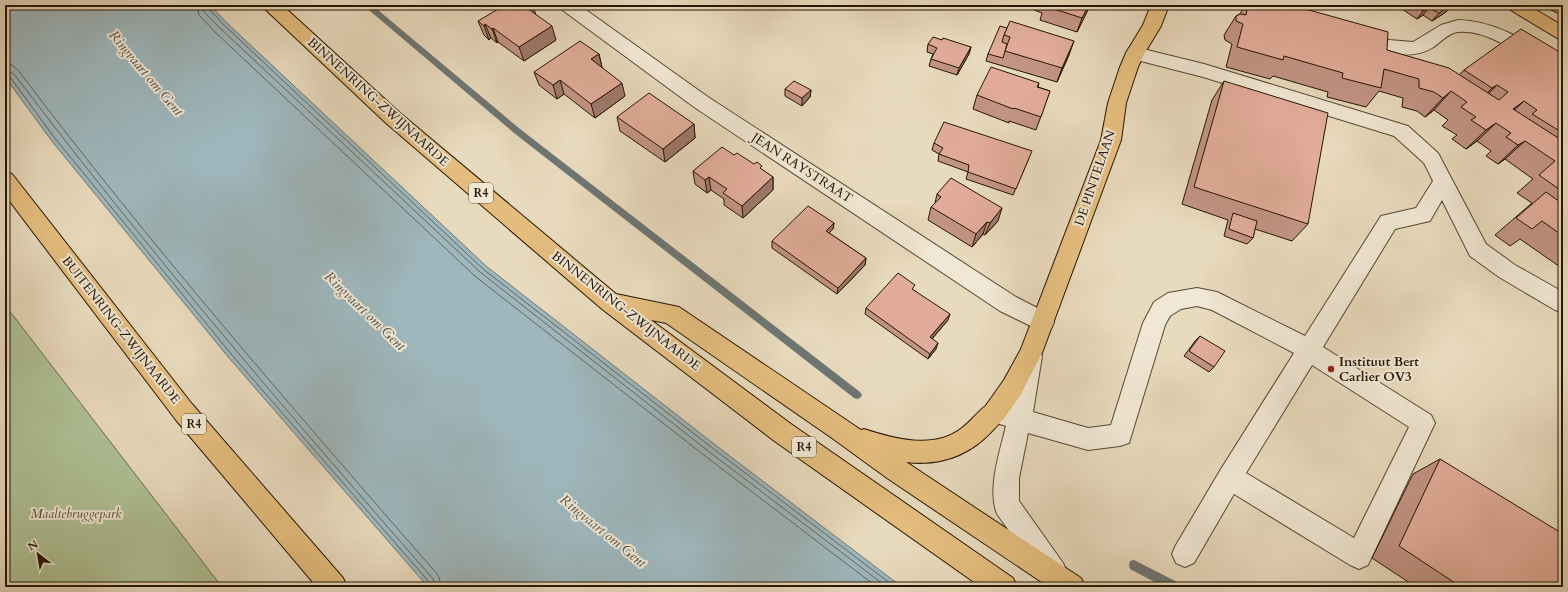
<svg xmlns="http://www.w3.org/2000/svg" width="1568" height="592" viewBox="0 0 1568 592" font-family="Cardo,serif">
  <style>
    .green { fill: #afc196; stroke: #6a6b4d }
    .water { fill: #9eb7bd; stroke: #6e7673 }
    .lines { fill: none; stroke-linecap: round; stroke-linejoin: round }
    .shore { stroke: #626660; stroke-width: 1 }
    .stream { fill: #6e7673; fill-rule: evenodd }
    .minor-casing { stroke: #564632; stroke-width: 2 }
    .major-casing { stroke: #251504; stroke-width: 2 }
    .highway-casing { stroke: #251504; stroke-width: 2 }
    .minor { fill: #f0e7d4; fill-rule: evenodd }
    .major { fill: #e4bd7e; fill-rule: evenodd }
    .highway { fill: #e4bd7e; fill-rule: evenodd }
    .wall { fill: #c29484; stroke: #251504 }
    .shaded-wall { fill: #9e786b; stroke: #251504 }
    .building { fill: #e1ac99; stroke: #251504 }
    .poi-dot { fill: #8f2418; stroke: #f0e7d4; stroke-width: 1.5 }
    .labels { text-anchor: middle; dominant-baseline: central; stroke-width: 4; stroke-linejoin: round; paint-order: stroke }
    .shield { fill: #f0e7d4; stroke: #625442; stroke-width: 1 }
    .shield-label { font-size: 12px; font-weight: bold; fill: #251504 }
    .street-label { font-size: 13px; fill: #251504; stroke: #f0e7d4 }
    .poi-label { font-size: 13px; font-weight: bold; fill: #251504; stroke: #f0e7d4; text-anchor: start }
    .park-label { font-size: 13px; font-style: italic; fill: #555137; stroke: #f0e7d4 }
    .water-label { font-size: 14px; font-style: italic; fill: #4f4e45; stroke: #f0e7d4 }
  </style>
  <rect width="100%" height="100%" fill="#e8dabd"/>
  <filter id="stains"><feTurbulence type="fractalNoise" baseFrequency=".005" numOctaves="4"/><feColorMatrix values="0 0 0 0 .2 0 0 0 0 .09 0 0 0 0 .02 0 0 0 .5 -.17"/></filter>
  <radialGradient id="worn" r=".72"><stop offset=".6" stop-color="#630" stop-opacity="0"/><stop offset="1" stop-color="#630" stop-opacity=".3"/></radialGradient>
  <polygon class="green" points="5,305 222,587 5,587"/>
  <polygon class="water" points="5,5 210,5 227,23 486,266 718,447 902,587 428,587 229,358 51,140 5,77"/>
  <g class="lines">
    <g class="shore">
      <polyline points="197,5 199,15 216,33 476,277 709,459 877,587"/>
      <polyline points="203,5 204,12 221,29 480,272 712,454 887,587"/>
      <polyline points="208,5 209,9 224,25 483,269 715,450 895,587"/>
      <path d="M 5,64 L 12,65 L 18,70 C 150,245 294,410 438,575 L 442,587"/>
      <path d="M 5,70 L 14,74 C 146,249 289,414 433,579 L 436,587"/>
      <polyline points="5,75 10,77 54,137 232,355 430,583 431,587"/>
    </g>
    <g class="stream">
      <polygon points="363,5 372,5 520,129 860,392 862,395 860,398 857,399 854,398 514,133"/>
      <polygon points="1134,560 1179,583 1180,587 1164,587 1130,569 1129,565 1130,561"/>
    </g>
    <g class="minor-casing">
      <g id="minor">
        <polygon points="558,5 579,5 708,97 1016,297 1051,315 1054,322 1051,329 1043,332 1000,311 694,107 561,9"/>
        <path d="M 1458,20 C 1499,21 1530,44 1563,65 L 1563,81 L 1556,79 C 1531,62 1490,28 1458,32 C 1448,33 1440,43 1432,48 C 1406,63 1378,49 1352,41 L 1349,37 L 1352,33 L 1358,31 L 1389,40 L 1413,42 L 1441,25 Z"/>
        <path d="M 1135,47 L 1204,64 L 1408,126 L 1438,153 L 1486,244 L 1515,265 L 1563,292 L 1563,313 L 1555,310 L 1499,277 L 1470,256 L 1442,200 L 1430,221 L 1395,229 L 1323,347 L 1431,415 L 1435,423 L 1368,565 L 1359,569 L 1350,565 L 1234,494 L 1194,563 L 1185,567 L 1176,563 L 1172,554 L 1176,545 L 1221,469 L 1294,353 L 1212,310 L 1197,306 L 1181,309 L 1170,316 L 1165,325 L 1129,443 L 1120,446 L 1088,450 L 1028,433 L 1019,478 L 1019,501 L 1063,563 L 1067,572 L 1063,581 L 1054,585 L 1045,581 L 997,514 C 987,489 1000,451 1006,426 L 987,420 L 983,412 L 987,404 L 995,401 L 1010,405 L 1020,356 L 1023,349 L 1031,346 L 1039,349 L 1042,356 L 1033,412 L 1088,428 L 1111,425 L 1143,323 L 1154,302 L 1168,293 L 1197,288 L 1217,292 L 1305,336 L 1381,216 L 1416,208 L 1433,181 L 1424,163 L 1394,136 L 1203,77 L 1129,58 L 1126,53 L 1129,48 ZM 1312,365 L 1409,427 L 1354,538 L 1246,473 Z"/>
      </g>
    </g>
    <g class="major-casing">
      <polygon id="major" points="1151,5 1169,5 1161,26 1144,54 1138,67 1126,103 1121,140 1042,353 1020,396 1003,420 995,423 987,420 983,412 987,404 1004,380 1021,349 1101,140 1108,103 1120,67 1126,53 1143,25"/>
    </g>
    <g class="highway-casing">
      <g id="highway">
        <path d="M 262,5 L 282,5 L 400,113 L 616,294 L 679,307 L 861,430 L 864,429 C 894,439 934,450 962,428 C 974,419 981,406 995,401 L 1003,404 L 1007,412 C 1003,420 998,425 992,431 C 969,456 939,466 906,462 L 1081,578 L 1085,587 L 1049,587 L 887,478 L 832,438 L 666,323 L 651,320 L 791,424 L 1013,578 L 1017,587 L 981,587 L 773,440 L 602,309 L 386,123 L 265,9 Z"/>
        <polygon points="1506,5 1528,5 1563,26 1563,40 1557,38 1509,9"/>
        <polygon points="1547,5 1563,5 1563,15 1550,9"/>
        <polygon points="5,172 12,174 192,404 343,578 347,587 317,587 176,420 5,195"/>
      </g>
    </g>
    <use href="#minor" class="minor"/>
    <use href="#major" class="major"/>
    <use href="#highway" class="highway"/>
  </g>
  <g class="wall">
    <polygon points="533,5 535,14 556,40 524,61 498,42 497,43 491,38 489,40 484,35 478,21"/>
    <polygon points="1036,5 1090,5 1077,32 1040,20 1042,13 1034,10"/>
    <polygon points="1245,5 1291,5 1387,50 1459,75 1464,70 1563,54 1563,135 1559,138 1563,141 1563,269 1520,239 1510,246 1495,235 1532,203 1517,193 1533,179 1505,159 1498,164 1486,156 1491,151 1477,141 1466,149 1452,139 1457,135 1442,126 1448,120 1434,110 1425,117 1417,111 1402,107 1403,98 1379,91 1366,107 1327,97 1328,92 1273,76 1270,79 1226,67 1232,44 1225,40 1224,35 1236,16 1240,14"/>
    <polygon points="1396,5 1451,5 1446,12 1432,21 1423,15 1417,19"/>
    <polygon points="1007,28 1069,55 1057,82 986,61 988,54"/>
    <polygon points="942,40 971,47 969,54 957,75 929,66 931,59 933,54 927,52 928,44"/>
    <polygon points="599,54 602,67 625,96 595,118 564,94 557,99 539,85 534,72"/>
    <polygon points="1224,81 1308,224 1292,241 1255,229 1253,238 1247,244 1224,236 1228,220 1182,204 1212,100"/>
    <polygon points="1039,83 1038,87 1050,91 1036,130 1009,121 1009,123 973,109 977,95"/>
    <polygon points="785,89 811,90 810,97 802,106 785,96"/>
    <polygon points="617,117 694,124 695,138 665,162 620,131"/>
    <polygon points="934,143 1029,158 1013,195 966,179 968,172 938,161 939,154 932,150"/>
    <polygon points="734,155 762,170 773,177 773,190 743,218 724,205 724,199 711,190 707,193 695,184 693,171"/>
    <polygon points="937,194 998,221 985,235 983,234 972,247 928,220 931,207 935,203"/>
    <polygon points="834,223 833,229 829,233 866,258 865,265 837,294 772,248 772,241"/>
    <polygon points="914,290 948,320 932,339 936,349 928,359 865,314 866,308"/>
    <polygon points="1200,336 1214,367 1209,372 1184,356 1195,341"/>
    <polygon points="1440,459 1563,587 1416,587 1372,558 1413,474"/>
  </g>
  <g class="shaded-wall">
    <polygon points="533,5 537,19 527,8"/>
    <polygon points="1089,5 1090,5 1089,8 1077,32 1082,18"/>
    <polygon points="1451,5 1446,12 1432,21 1439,13"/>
    <polygon points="1429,8 1423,15 1417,19 1423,11"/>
    <polygon points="485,24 491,38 489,40 484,26"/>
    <polygon points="552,26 556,40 524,61 519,47"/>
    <polygon points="493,28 498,42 497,43 492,29"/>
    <polygon points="1074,41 1069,55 1057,82 1062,68"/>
    <polygon points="971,47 969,54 957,75 959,68"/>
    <polygon points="599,54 602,68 591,59"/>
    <polygon points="560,80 564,94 557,99 553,85"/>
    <polygon points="622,83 625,96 595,118 591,104"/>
    <polygon points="1497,85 1479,104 1473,107 1492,88"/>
    <polygon points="811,90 810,97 802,106 802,98"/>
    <polygon points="1451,91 1434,110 1425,117 1443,98"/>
    <polygon points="1524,101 1504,120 1513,109"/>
    <polygon points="1496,123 1477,141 1466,149 1486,130"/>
    <polygon points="694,124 695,138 665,162 663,149"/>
    <polygon points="1525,141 1505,159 1498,164 1518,145"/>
    <polygon points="709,177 711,190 707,193 705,180"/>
    <polygon points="773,177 773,190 743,218 742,206"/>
    <polygon points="1002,208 998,221 985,235 990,223"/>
    <polygon points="987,222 983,234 972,247 976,234"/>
    <polygon points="834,223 833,229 825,237 826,231"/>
    <polygon points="866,258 865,265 837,294 838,288"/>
    <polygon points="950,314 948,320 928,343 930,337"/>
    <polygon points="938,343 936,349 928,359 930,354"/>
  </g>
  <g class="building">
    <polygon points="505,5 532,5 527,8 552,26 519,47 493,28 492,29 485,24 484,26 478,21"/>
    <polygon points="1045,5 1089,5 1082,18 1045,6"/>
    <polygon points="1248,5 1291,5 1388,32 1387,50 1449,68 1499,100 1508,92 1497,85 1492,88 1464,70 1521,29 1563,54 1563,133 1532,114 1537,110 1524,101 1513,109 1563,141 1563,192 1539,175 1555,161 1525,141 1518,145 1506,137 1511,133 1496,123 1486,130 1471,120 1476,117 1461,107 1467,102 1451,91 1443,98 1434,92 1419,88 1419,79 1384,69 1381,88 1342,78 1343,73 1284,56 1283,60 1237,47 1243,24 1236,21 1236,16 1240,14 1246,15"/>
    <polygon points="1414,5 1451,5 1439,13 1429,8 1423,11"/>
    <polygon points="1010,21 1074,41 1062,68 1005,51 1010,37 1004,35"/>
    <polygon points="1000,26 1007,28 1004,35 1002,42 1007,44 1003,58 988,54"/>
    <polygon points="933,37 942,40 943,38 971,47 959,68 931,59 937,48 928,44"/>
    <polygon points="580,41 599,54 591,59 622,83 591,104 560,80 553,85 534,72"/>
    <polygon points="991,67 1039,83 1037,87 1050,91 1041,117 1014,108 1013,109 977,95"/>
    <polygon points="794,81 811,90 802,98 785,89"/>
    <polygon points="1224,81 1328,113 1308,224 1194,187"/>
    <polygon points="649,93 694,124 663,149 617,117"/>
    <polygon points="944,122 1032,151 1016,189 968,172 969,165 939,154 943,148 934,143"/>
    <polygon points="722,147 734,155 737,153 754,164 757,162 762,166 760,168 773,177 742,206 723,193 727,189 709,177 705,180 693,171"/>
    <polygon points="951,178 1002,208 990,223 987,222 976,234 931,207 941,197 937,194"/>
    <polygon points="1546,192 1560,202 1563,199 1563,236 1542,221 1532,229 1516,218"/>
    <polygon points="808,206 834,223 826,231 866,258 838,288 772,241"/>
    <polygon points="1233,213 1257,221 1253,238 1229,229"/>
    <polygon points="898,273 915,285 912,289 950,314 930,337 938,343 930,354 866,308"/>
    <polygon points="1200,336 1225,351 1214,367 1189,351"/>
    <polygon points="1440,459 1563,534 1563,587 1461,587 1399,546"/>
  </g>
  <circle class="poi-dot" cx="1331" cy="369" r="4"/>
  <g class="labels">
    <g class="shield">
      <rect x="469" y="183" width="24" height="20" rx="3"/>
      <rect x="182" y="414" width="24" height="20" rx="3"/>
      <rect x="792" y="437" width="24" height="20" rx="3"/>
    </g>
    <g class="shield-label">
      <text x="481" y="193">R4</text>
      <text x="194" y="424">R4</text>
      <text x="804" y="447">R4</text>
    </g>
    <g class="street-label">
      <text transform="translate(378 102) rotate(42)">BINNENRING-ZWIJNAARDE</text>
      <text transform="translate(802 168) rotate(33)">JEAN RAYSTRAAT</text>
      <text transform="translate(1095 178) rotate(-71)">DE PINTELAAN</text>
      <text transform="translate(626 311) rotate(38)">BINNENRING-ZWIJNAARDE</text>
      <text transform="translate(121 330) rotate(52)">BUITENRING-ZWIJNAARDE</text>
    </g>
    <g class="poi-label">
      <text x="1339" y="362">Instituut Bert<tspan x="1339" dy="15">Carlier OV3</tspan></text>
    </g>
    <g class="park-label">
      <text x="76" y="514">Maaltebruggepark</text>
    </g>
    <g class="water-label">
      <text transform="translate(146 73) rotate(50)">Ringvaart om Gent</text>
      <text transform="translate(365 311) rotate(44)">Ringvaart om Gent</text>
      <text transform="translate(603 531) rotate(39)">Ringvaart om Gent</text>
    </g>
  </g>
  <rect width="1568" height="592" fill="none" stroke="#e8dabd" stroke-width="20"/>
  <rect x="6" y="6" width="1556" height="580" fill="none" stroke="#251504" stroke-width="2"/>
  <rect x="10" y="10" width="1548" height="572" fill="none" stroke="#251504"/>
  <g transform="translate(38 554) rotate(329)" stroke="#f0e7d4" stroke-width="3" paint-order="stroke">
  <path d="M0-3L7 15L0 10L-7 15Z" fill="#251504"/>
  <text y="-6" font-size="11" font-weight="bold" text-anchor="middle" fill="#251504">N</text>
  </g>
  <rect width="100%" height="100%" filter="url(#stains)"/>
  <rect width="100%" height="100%" fill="url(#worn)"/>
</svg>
